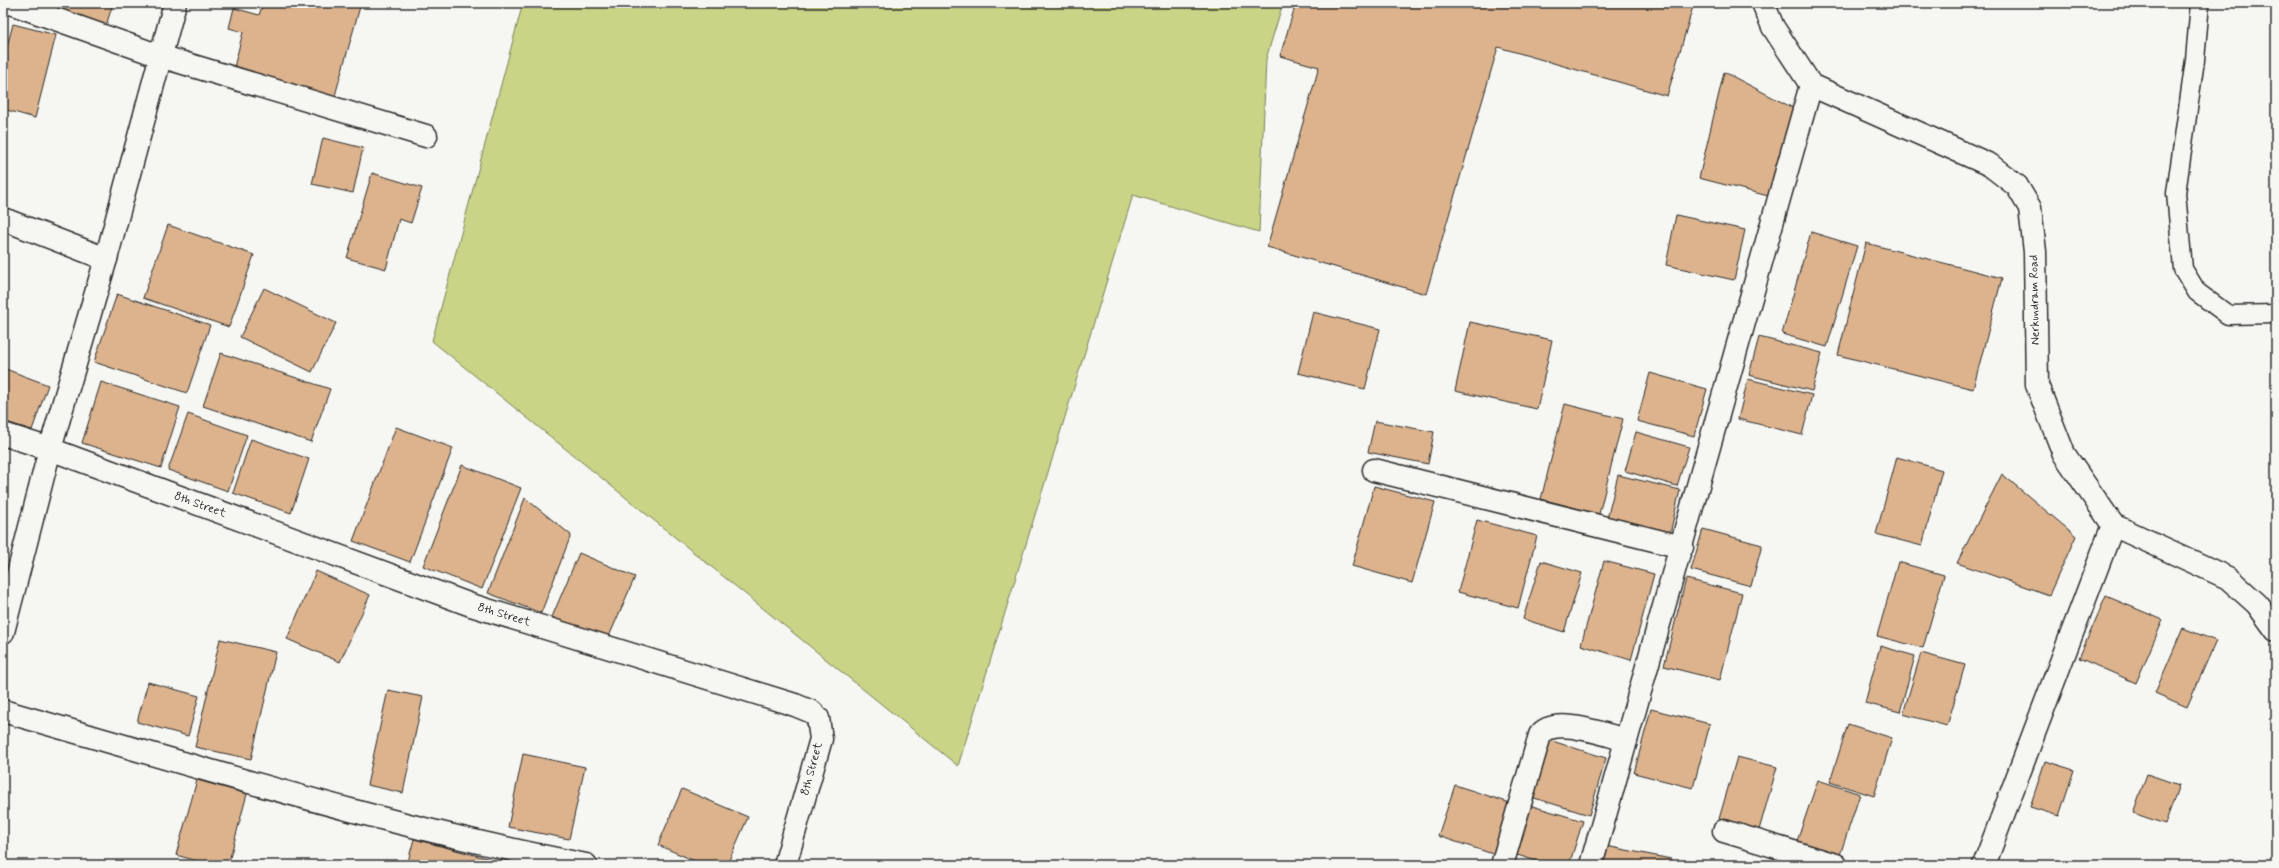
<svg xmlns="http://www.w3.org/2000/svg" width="2279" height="868" viewBox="0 0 2279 868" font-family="Mynerve,sans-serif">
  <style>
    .green { fill: #c9d487; stroke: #7a8059 }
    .building { fill: #dcb38d; stroke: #2b2b2b }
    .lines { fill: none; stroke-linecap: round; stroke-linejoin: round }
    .service-casing { stroke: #2b2b2b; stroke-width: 21 }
    .minor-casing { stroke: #2b2b2b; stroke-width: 25 }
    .tertiary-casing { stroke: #2b2b2b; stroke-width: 25 }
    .service { stroke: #f6f6f2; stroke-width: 18 }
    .minor { stroke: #f6f6f2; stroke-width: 22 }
    .tertiary { stroke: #f6f6f2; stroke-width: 22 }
    .labels { text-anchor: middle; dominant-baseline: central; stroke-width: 3.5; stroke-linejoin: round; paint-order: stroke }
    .street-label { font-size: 12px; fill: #2b2b2b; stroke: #f6f6f2 }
  </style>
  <rect width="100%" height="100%" fill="#f6f6f2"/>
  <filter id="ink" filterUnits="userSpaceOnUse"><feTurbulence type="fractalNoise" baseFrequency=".025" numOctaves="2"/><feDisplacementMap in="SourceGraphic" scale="8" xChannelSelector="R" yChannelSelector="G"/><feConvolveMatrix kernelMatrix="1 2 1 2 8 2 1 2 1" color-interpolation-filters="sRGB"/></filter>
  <g filter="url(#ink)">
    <polygon class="green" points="523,3 1283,3 1266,59 1259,232 1133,195 958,766 432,341"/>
    <g class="building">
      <polygon points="64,3 113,3 106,26 61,11"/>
      <polygon points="263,3 361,3 334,99 233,71 243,32 229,28 234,8 259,15"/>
      <polygon points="1296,3 1694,3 1667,96 1498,47 1426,294 1267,247 1319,67 1280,56"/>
      <polygon points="13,24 56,35 35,118 3,109 3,62"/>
      <polygon points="1724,72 1797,110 1772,197 1699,178"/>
      <polygon points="323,138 363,148 353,193 312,184"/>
      <polygon points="372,173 422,188 411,223 399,219 386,269 347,258"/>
      <polygon points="1676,215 1745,230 1734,280 1666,265"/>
      <polygon points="168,225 254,255 229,327 143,298"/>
      <polygon points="1811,232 1857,246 1827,347 1782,334"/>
      <polygon points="1866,243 2002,278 1973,389 1838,355"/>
      <polygon points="264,288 336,323 312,372 240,337"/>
      <polygon points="117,294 210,325 187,393 94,362"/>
      <polygon points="1313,312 1380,329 1365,389 1298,373"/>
      <polygon points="1470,322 1552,340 1537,409 1455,391"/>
      <polygon points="1759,337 1822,353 1812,391 1749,375"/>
      <polygon points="221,353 330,389 311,442 203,406"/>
      <polygon points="3,368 48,385 32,430 3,421"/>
      <polygon points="1650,373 1707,389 1694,436 1637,421"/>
      <polygon points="1748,379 1812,395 1802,435 1738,419"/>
      <polygon points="101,382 180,407 161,468 82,443"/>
      <polygon points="1565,404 1623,419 1599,514 1541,499"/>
      <polygon points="188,414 247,435 228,491 168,470"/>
      <polygon points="1375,421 1434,432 1428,464 1368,452"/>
      <polygon points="396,427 453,448 410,562 353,541"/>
      <polygon points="1636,432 1689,447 1677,486 1625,471"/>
      <polygon points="251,439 309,459 291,513 233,493"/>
      <polygon points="1897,457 1942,470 1922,546 1876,534"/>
      <polygon points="462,465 521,488 482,589 423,566"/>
      <polygon points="2002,474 2076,536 2049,595 1957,563"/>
      <polygon points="1618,475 1680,490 1670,534 1607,519"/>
      <polygon points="1374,486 1435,502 1412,583 1352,566"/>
      <polygon points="525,498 571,535 541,613 488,593"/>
      <polygon points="1477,520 1537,536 1518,608 1458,592"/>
      <polygon points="1703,529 1762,545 1751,586 1691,570"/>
      <polygon points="579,553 635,577 607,641 552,617"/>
      <polygon points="1541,561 1582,573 1564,632 1523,619"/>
      <polygon points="1604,561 1654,574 1631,660 1581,645"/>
      <polygon points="1898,562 1944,575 1923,648 1877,636"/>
      <polygon points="316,571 370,595 340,662 287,639"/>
      <polygon points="1686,579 1742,593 1720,680 1664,666"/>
      <polygon points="2106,596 2163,620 2136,683 2079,658"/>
      <polygon points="2183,628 2216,641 2187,707 2155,693"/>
      <polygon points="220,639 276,652 251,759 195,747"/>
      <polygon points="1880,646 1915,656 1900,712 1865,703"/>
      <polygon points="1921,653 1965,665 1947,726 1903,714"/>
      <polygon points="148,682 199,696 188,736 137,722"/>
      <polygon points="388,690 423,697 403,793 367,785"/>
      <polygon points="1651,709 1710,724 1693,788 1634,773"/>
      <polygon points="1848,724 1892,738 1874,796 1830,782"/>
      <polygon points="1549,740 1606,758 1589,815 1531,797"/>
      <polygon points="523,754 585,767 569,839 508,827"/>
      <polygon points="1737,757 1777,767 1759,830 1719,819"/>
      <polygon points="2045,761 2074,770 2059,816 2030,807"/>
      <polygon points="2147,774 2179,785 2165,824 2133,813"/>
      <polygon points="197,780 247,794 228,865 211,865 176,855"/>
      <polygon points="1818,780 1860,794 1839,858 1796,844"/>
      <polygon points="1455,785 1519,806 1502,857 1438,836"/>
      <polygon points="682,789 748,817 727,865 704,865 658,845"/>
      <polygon points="1522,803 1583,821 1569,865 1550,865 1507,852"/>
      <polygon points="414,839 490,859 488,865 407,865"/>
      <polygon points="1606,846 1671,859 1670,865 1602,865"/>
    </g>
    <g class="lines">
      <g class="service-casing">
        <polyline id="service" points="2200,3 2195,60 2176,193 2183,269 2197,292 2228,315 2276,314"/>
      </g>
      <g class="minor-casing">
        <g id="minor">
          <polyline points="10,3 160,56 426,136"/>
          <polyline points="3,219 106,259"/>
          <polyline points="3,434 50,449 471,605 795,705 812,712 818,718 821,739 785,865"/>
          <polyline points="1374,470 1682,547"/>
          <polyline points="3,632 50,449 106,259 175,3"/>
          <path d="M 3,711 C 196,766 389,827 586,865"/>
          <polyline points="1724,831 1836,865"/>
          <path d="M 1502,865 L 1540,735 C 1554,715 1606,735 1626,740"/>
          <polyline points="1591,865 1811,85"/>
          <polyline points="1984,865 2113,525"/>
        </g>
      </g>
      <g class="tertiary-casing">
        <polyline id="tertiary" points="1763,3 1773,27 1811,85 1990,165 2017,186 2030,208 2035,252 2037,385 2064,454 2113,525 2228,578 2257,604 2276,630"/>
      </g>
      <use href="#service" class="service"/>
      <use href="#minor" class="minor"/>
      <use href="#tertiary" class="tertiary"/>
    </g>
  </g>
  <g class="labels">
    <g class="street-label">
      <text transform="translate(2035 300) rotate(-91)">Nerkundram Road</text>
      <text transform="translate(200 505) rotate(20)">8th Street</text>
      <text transform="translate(504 615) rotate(17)">8th Street</text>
      <text transform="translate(812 769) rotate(-75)">8th Street</text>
    </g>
  </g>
  <rect width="2279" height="868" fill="none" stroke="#f6f6f2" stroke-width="16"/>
  <rect x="8" y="8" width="2263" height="852" fill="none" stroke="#2b2b2b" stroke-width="1.5" filter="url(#ink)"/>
</svg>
